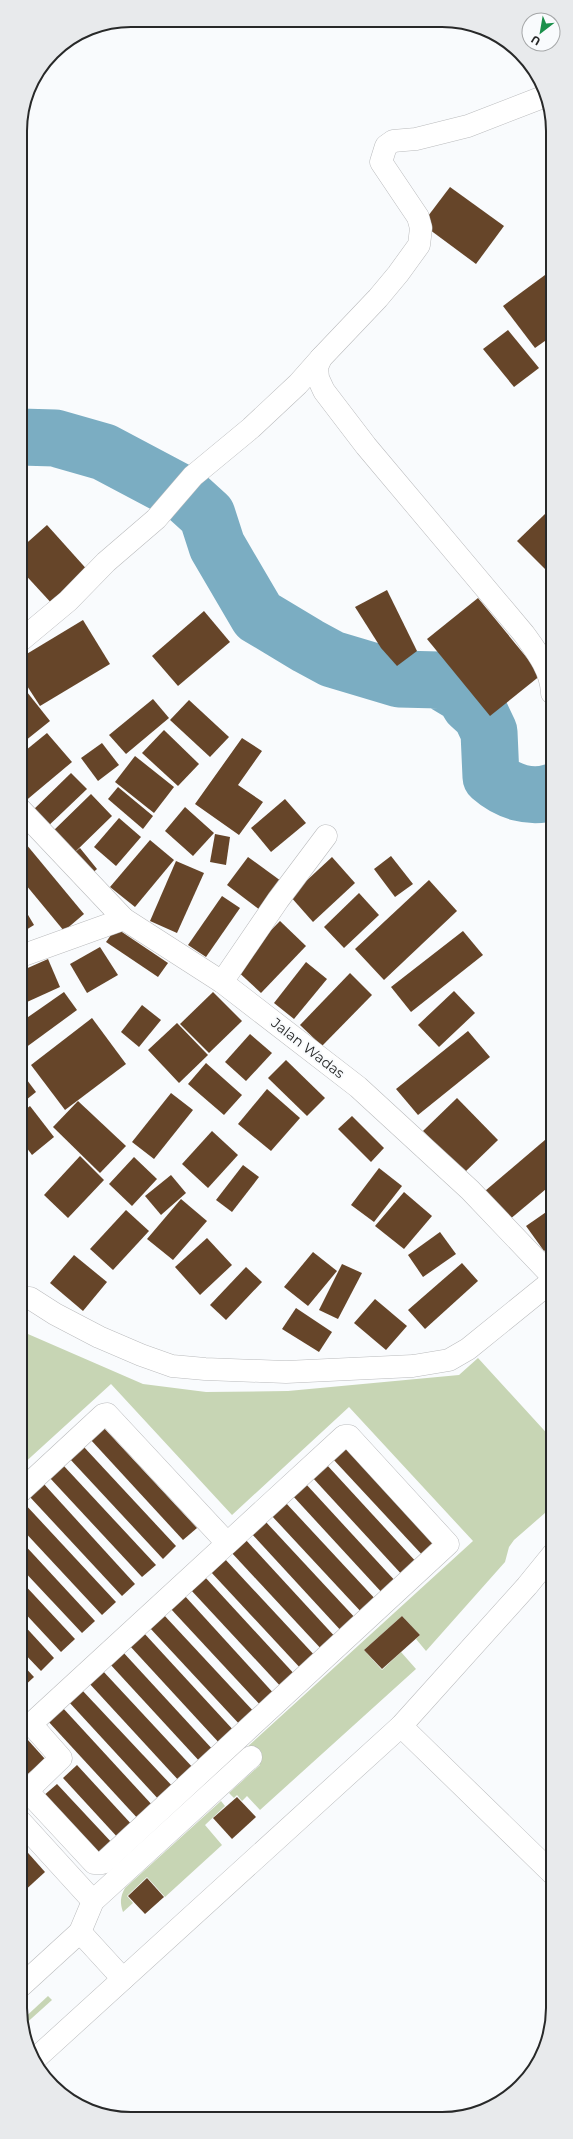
<svg xmlns="http://www.w3.org/2000/svg" width="573" height="2139" viewBox="0 0 573 2139" font-family="Montserrat,sans-serif">
  <style>
    .green { fill: #c7d5b4 }
    .lines { fill: none; stroke-linecap: round; stroke-linejoin: round }
    .river { stroke: #7badc2; stroke-width: 57 }
    .building { fill: #664529 }
    .minor-casing { stroke: #babbbd; stroke-width: 23 }
    .minor { stroke: #fff; stroke-width: 22 }
    .labels { text-anchor: middle; dominant-baseline: central; stroke-width: 4; stroke-linejoin: round; paint-order: stroke }
    .street-label { font-size: 14px; fill: #282929; stroke: #f9fbfd }
    .rim { fill: none; stroke: #282929; stroke-width: 2 }
  </style>
  <rect width="100%" height="100%" fill="#f9fbfd"/>
  <g class="green">
    <polygon points="21,1331 143,1384 206,1392 288,1391 459,1375 478,1358 553,1440 553,1471 549,1473 553,1477 553,1506 514,1540 509,1547 505,1562 426,1651 416,1639 420,1635 402,1616 364,1650 382,1670 401,1652 416,1669 260,1810 247,1796 242,1801 237,1795 234,1798 229,1793 260,1765 245,1749 473,1541 349,1407 232,1515 111,1384 21,1466"/>
    <path d="M 221,1801 L 225,1806 L 205,1825 L 222,1845 L 165,1897 L 147,1877 L 127,1896 L 133,1903 L 123,1912 C 120,1903 120,1897 125,1888 Z"/>
    <polygon points="48,1996 52,2000 22,2027 21,2021"/>
  </g>
  <g class="lines">
    <path class="river" d="M 20,437 L 55,438 L 104,452 L 185,495 L 207,515 L 217,546 L 258,616 L 308,646 L 332,659 L 399,679 L 439,680 L 464,695 L 470,705 L 481,715 L 489,732 L 491,777 C 508,792 531,799 552,792"/>
  </g>
  <g class="building">
    <polygon points="450,187 504,226 476,264 422,224"/>
    <polygon points="545,275 552,285 552,336 535,348 503,306"/>
    <polygon points="508,330 539,368 514,387 483,349"/>
    <polygon points="545,514 552,521 552,576 517,541"/>
    <polygon points="47,525 91,574 54,606 20,569 20,549"/>
    <polygon points="387,590 417,651 397,666 381,648 355,607"/>
    <polygon points="478,598 541,675 490,716 427,639"/>
    <polygon points="204,611 230,642 178,686 152,656"/>
    <polygon points="83,620 110,664 40,706 20,675 20,658"/>
    <polygon points="23,687 50,721 20,745 20,689"/>
    <polygon points="153,699 169,718 126,754 109,735"/>
    <polygon points="189,700 229,737 210,757 170,720"/>
    <polygon points="164,730 199,764 178,786 142,753"/>
    <polygon points="47,733 72,762 23,803 20,800 20,755"/>
    <polygon points="242,738 262,751 238,785 263,802 239,835 195,804"/>
    <polygon points="102,743 119,765 98,781 81,758"/>
    <polygon points="135,756 174,787 154,813 115,782"/>
    <polygon points="71,773 87,789 44,830 29,814"/>
    <polygon points="118,787 153,816 143,829 108,799"/>
    <polygon points="91,794 112,816 74,853 80,848 97,869 89,876 51,833"/>
    <polygon points="285,799 306,823 271,852 251,828"/>
    <polygon points="185,807 214,833 193,856 165,831"/>
    <polygon points="119,818 141,837 116,866 94,847"/>
    <polygon points="215,834 230,837 226,865 210,862"/>
    <polygon points="21,838 84,914 64,931 21,879"/>
    <polygon points="150,840 174,860 135,907 110,887"/>
    <polygon points="391,856 413,884 395,897 374,869"/>
    <polygon points="248,857 281,881 260,910 227,885"/>
    <polygon points="332,857 355,883 313,922 290,896"/>
    <polygon points="176,861 204,873 177,933 150,921"/>
    <polygon points="429,880 457,911 384,980 355,949"/>
    <polygon points="359,893 379,915 344,948 324,927"/>
    <polygon points="222,896 240,908 206,957 188,945"/>
    <polygon points="21,903 34,925 21,933"/>
    <polygon points="280,921 306,946 261,993 234,968"/>
    <polygon points="116,928 168,963 158,977 106,942"/>
    <polygon points="463,931 483,955 411,1012 391,987"/>
    <polygon points="100,947 118,975 87,993 70,964"/>
    <polygon points="48,959 60,987 27,1002 21,987 21,971"/>
    <polygon points="306,962 327,979 294,1019 274,1003"/>
    <polygon points="350,973 372,995 322,1046 300,1025"/>
    <polygon points="454,991 475,1013 439,1047 418,1025"/>
    <polygon points="64,992 77,1010 21,1051 21,1022"/>
    <polygon points="213,992 242,1021 209,1053 180,1024"/>
    <polygon points="142,1005 161,1020 139,1047 121,1032"/>
    <polygon points="92,1018 126,1064 65,1110 31,1065"/>
    <polygon points="177,1023 208,1055 179,1083 148,1050"/>
    <polygon points="468,1031 490,1057 418,1115 396,1089"/>
    <polygon points="250,1034 272,1053 246,1081 225,1062"/>
    <polygon points="286,1060 325,1098 307,1116 268,1078"/>
    <polygon points="206,1063 242,1095 224,1115 188,1084"/>
    <polygon points="21,1072 36,1092 21,1104"/>
    <polygon points="267,1089 300,1118 271,1151 238,1124"/>
    <polygon points="171,1093 193,1110 154,1159 132,1142"/>
    <polygon points="457,1098 498,1140 464,1173 423,1131"/>
    <polygon points="78,1101 126,1146 100,1173 53,1127"/>
    <polygon points="30,1106 54,1137 32,1155 21,1140 21,1113"/>
    <polygon points="352,1116 384,1148 371,1162 338,1129"/>
    <polygon points="212,1131 238,1155 208,1188 182,1164"/>
    <polygon points="552,1134 552,1184 509,1220 485,1191"/>
    <polygon points="80,1156 104,1180 68,1218 44,1195"/>
    <polygon points="134,1157 157,1179 132,1206 109,1184"/>
    <polygon points="243,1165 259,1177 232,1212 216,1200"/>
    <polygon points="379,1168 402,1186 374,1222 351,1205"/>
    <polygon points="171,1175 186,1193 161,1215 145,1196"/>
    <polygon points="404,1192 432,1216 404,1249 375,1226"/>
    <polygon points="181,1199 207,1221 173,1260 147,1239"/>
    <polygon points="552,1208 552,1245 544,1251 526,1226"/>
    <polygon points="126,1210 149,1231 113,1270 90,1249"/>
    <polygon points="440,1232 456,1254 423,1277 408,1255"/>
    <polygon points="207,1238 232,1265 200,1295 175,1267"/>
    <polygon points="313,1252 337,1271 308,1306 284,1287"/>
    <polygon points="74,1255 107,1282 83,1311 50,1283"/>
    <polygon points="462,1263 478,1281 425,1329 408,1310"/>
    <polygon points="342,1264 362,1273 338,1319 319,1310"/>
    <polygon points="246,1267 262,1282 226,1320 210,1305"/>
    <polygon points="375,1299 407,1326 386,1350 354,1323"/>
    <polygon points="296,1308 332,1332 319,1352 282,1329"/>
    <polygon points="103,1427 197,1528 183,1540 90,1439"/>
    <polygon points="83,1446 176,1546 163,1559 69,1458"/>
    <polygon points="346,1446 439,1547 426,1559 332,1458"/>
    <polygon points="326,1464 419,1565 405,1578 312,1477"/>
    <polygon points="63,1465 156,1565 142,1577 49,1477"/>
    <polygon points="43,1483 135,1584 122,1596 29,1496"/>
    <polygon points="305,1483 398,1584 385,1596 292,1495"/>
    <polygon points="23,1502 116,1602 102,1615 21,1528 21,1503"/>
    <polygon points="285,1502 378,1602 364,1615 271,1515"/>
    <polygon points="265,1521 358,1621 344,1634 251,1533"/>
    <polygon points="245,1539 338,1640 324,1652 231,1552"/>
    <polygon points="21,1541 95,1621 82,1633 21,1568"/>
    <polygon points="224,1558 317,1658 303,1671 210,1571"/>
    <polygon points="204,1576 297,1677 283,1689 190,1589"/>
    <polygon points="21,1581 75,1639 61,1652 21,1609"/>
    <polygon points="184,1595 276,1696 263,1708 170,1608"/>
    <polygon points="163,1614 256,1714 242,1727 149,1627"/>
    <polygon points="402,1616 420,1635 382,1669 364,1650"/>
    <polygon points="21,1622 54,1658 41,1671 21,1650"/>
    <polygon points="143,1632 236,1733 222,1746 129,1645"/>
    <polygon points="122,1651 215,1752 202,1764 109,1663"/>
    <polygon points="21,1663 34,1677 21,1689"/>
    <polygon points="102,1670 195,1770 181,1783 88,1682"/>
    <polygon points="81,1689 175,1789 161,1802 68,1701"/>
    <polygon points="62,1707 154,1807 140,1821 47,1720"/>
    <polygon points="27,1739 45,1759 21,1780 21,1745"/>
    <polygon points="77,1765 134,1827 120,1840 63,1778"/>
    <polygon points="57,1784 114,1845 99,1859 42,1797"/>
    <polygon points="237,1797 256,1817 232,1839 213,1818"/>
    <polygon points="21,1845 45,1872 21,1894"/>
    <polygon points="147,1878 164,1897 145,1914 128,1896"/>
    <polygon points="21,1928 27,1934 21,1939"/>
  </g>
  <g class="lines">
    <g class="minor-casing">
      <g id="minor">
        <path d="M 543,97 L 468,126 L 416,139 L 393,141 L 386,146 L 381,162 L 418,217 L 421,228 L 419,245 L 398,274 L 378,298 L 321,358 L 317,367 L 318,378 L 324,391 L 366,446 L 524,634 C 537,652 551,670 552,693"/>
        <polyline points="20,641 68,601 106,562 156,519 193,476 251,428 298,384 321,358"/>
        <polyline points="20,809 124,919"/>
        <polyline points="21,956 124,919 222,982 358,1087 470,1190 552,1276"/>
        <polyline points="222,982 278,900 326,836"/>
        <polyline points="21,1298 30,1298 55,1314 99,1337 141,1355 172,1366 205,1369 286,1372 413,1366 449,1360 468,1349 552,1281"/>
        <polyline points="21,1491 103,1415 107,1414 227,1543"/>
        <polyline points="553,1554 527,1586 401,1726 553,1874"/>
        <polyline points="21,1728 31,1724 344,1436 349,1436 448,1544 103,1863 94,1863 29,1793 30,1788 61,1758 31,1724"/>
        <polyline points="21,1822 93,1901"/>
        <polyline points="80,1932 93,1901 251,1757"/>
        <polyline points="21,1986 80,1932 123,1979"/>
        <polyline points="34,2060 401,1726"/>
      </g>
    </g>
    <use href="#minor" class="minor"/>
  </g>
  <g class="labels">
    <g class="street-label">
      <text transform="translate(308 1048) rotate(38)">Jalan Wadas</text>
    </g>
  </g>
  <path d="M0 0H573V2139H0ZM131 27H442A104 104 0 0 1 546 131V2008A104 104 0 0 1 442 2112H131A104 104 0 0 1 27 2008V131A104 104 0 0 1 131 27Z" fill="#e8eaec" fill-rule="evenodd"/>
  <path class="rim" d="M131 27H442A104 104 0 0 1 546 131V2008A104 104 0 0 1 442 2112H131A104 104 0 0 1 27 2008V131A104 104 0 0 1 131 27Z"/>
  <g transform="translate(541 32) rotate(211)"><circle r="19" fill="#f9fbfd" stroke="#a5a7a8"/>
  <path d="M0-3L7 15L0 10L-7 15Z" fill="#1b904b"/>
  <text y="-6" font-size="11" font-weight="bold" text-anchor="middle" fill="#282929">U</text>
  </g>
</svg>
